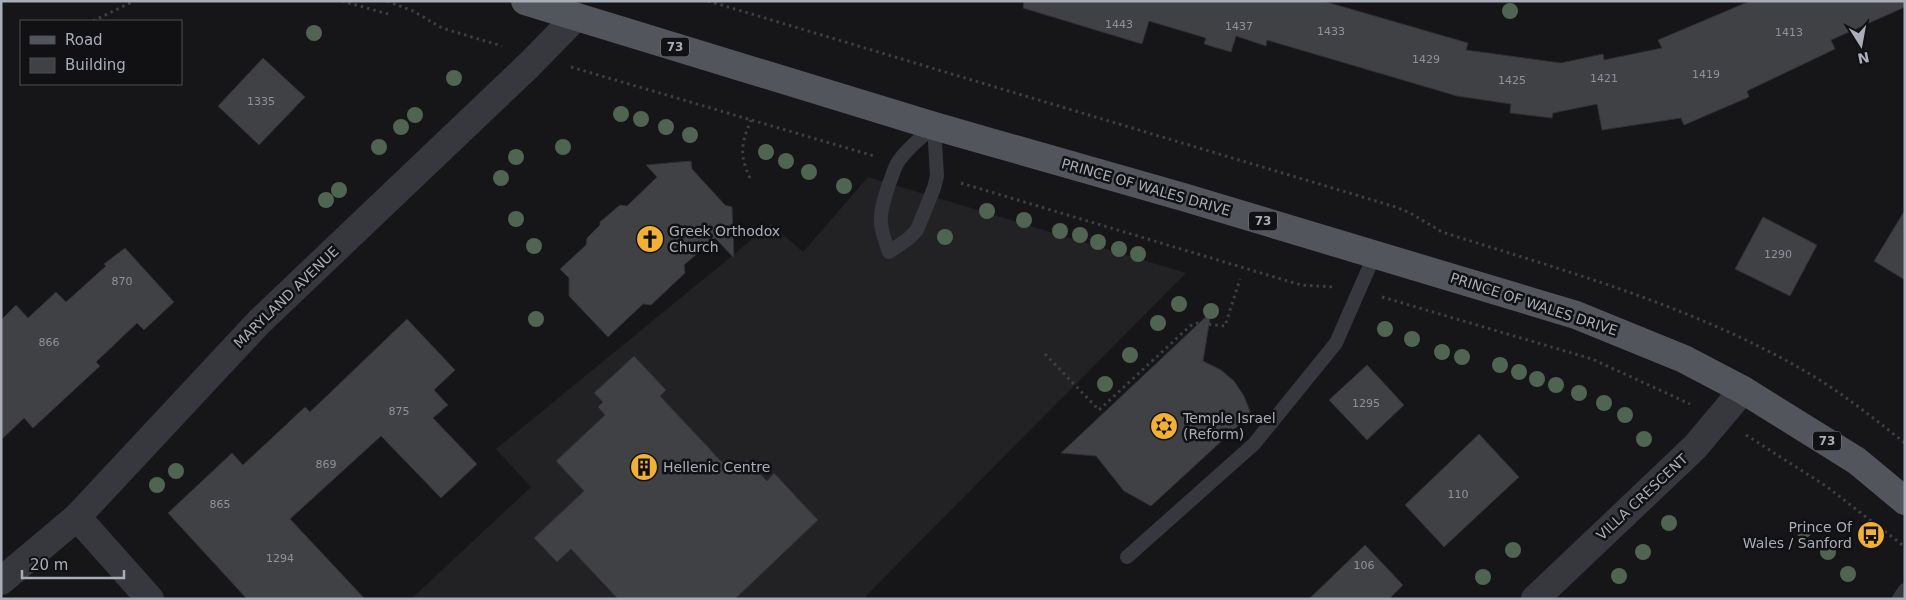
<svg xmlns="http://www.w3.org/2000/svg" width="1906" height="600" viewBox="0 0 1906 600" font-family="'DejaVu Sans',sans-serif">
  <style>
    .built { fill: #222225 }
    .building { fill: #404145; stroke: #303034 }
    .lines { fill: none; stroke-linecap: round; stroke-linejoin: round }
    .path { stroke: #3d3f44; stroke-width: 3; stroke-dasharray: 2.5 4; stroke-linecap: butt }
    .lane { stroke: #37383d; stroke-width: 14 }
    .street { stroke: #37383d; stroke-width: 28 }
    .primary { stroke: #53555c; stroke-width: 28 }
    .tree { fill: #506452 }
    .labels { text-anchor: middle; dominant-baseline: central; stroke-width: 5; stroke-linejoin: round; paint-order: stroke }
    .number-label { font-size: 11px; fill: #8e929b }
    .shield { fill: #111113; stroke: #7b7e86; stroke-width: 1 }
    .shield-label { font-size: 12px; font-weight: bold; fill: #a8adb8 }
    .street-label { font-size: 14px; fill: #a8adb8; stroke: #111113 }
    .poi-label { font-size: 14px; fill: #a8adb8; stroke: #111113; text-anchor: start }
  </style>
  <rect width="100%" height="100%" fill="#161618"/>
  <polygon class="built" points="868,177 1186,273 863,599 411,599 531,487 496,449 771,224 803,252"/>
  <g class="building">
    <polygon points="1024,1 1323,1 1468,43 1466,50 1561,63 1603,54 1604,60 1662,48 1658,40 1750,1 1905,1 1905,7 1831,40 1835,49 1747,91 1749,97 1684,125 1681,118 1602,130 1597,104 1553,113 1552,118 1510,113 1511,104 1457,96 1267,40 1266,46 1236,36 1231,52 1204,44 1206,38 1149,21 1142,44 1023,8"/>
    <polygon points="263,58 305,97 259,145 218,106"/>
    <polygon points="691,161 692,169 725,205 732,207 734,258 715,238 684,265 685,273 651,305 643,304 608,337 569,296 569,278 560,269 586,245 587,238 600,225 600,222 620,205 627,206 657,177 646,165"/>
    <polygon points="1905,210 1905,280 1874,261"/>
    <polygon points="1763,217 1817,245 1790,296 1735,269"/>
    <polygon points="125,248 174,302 144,330 137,323 96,362 100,366 33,428 24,418 1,440 1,320 16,305 28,318 56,292 66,302 106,266 104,264"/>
    <polygon points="1211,312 1203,361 1221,370 1234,381 1244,396 1251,414 1151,506 1124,491 1096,456 1061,453"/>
    <polygon points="407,319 455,370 434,390 448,405 433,418 477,464 441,498 381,436 290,519 365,599 247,599 168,513 232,453 243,465 305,407 310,412"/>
    <polygon points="634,356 666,390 660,396 733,474 747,460 767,481 774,473 818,520 735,599 618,599 571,549 557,562 534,538 584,491 556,461 605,415 598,407 603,402 594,393"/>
    <polygon points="1367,365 1404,405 1367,440 1329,400"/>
    <polygon points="1479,434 1519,477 1444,547 1405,505"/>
    <polygon points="1365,545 1403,585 1389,599 1309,599"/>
  </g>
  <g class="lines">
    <g class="path">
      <polyline points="342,1 388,14"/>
      <polyline points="387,1 413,11 442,28 502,46"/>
      <path d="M 708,1 L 1396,207 L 1412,214 L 1442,232 C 1565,271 1690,305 1803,370 C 1840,391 1872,417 1905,443"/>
      <polyline points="93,21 134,1"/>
      <polyline points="571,67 874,156"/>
      <path d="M 750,178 C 739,154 741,144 751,120"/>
      <polyline points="961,183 1301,285 1335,287"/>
      <polyline points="1382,297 1592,359 1690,404"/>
      <polyline points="1045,354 1099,410 1190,326 1198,323 1225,326 1240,279"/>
      <polyline points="1746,435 1826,486 1905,547"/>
    </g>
    <g class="lane">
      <path d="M 934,126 L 937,176 L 934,188 L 917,230 L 908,239 L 889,252 C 877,221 879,215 889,184 C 892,177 894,168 898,162 C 907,148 922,137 934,126 Z"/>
      <polyline points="1127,557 1254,444 1336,343 1375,254"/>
      <polyline points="1899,599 1905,590"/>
    </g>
    <g class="street">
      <polyline points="77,517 150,599"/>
      <polyline points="1,581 77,517 259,322 528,66 576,17"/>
      <polyline points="1535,599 1695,447 1743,390"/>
    </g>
    <polyline class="primary" points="525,1 934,126 1183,197 1576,315 1684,359 1743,390 1857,461 1905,501"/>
  </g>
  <g class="tree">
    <circle cx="1510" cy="11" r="8"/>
    <circle cx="314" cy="33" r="8"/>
    <circle cx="454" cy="78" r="8"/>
    <circle cx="621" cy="114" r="8"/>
    <circle cx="415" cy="115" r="8"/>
    <circle cx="641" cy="119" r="8"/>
    <circle cx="401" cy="127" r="8"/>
    <circle cx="666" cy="127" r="8"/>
    <circle cx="690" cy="135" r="8"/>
    <circle cx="379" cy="147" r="8"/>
    <circle cx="563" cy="147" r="8"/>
    <circle cx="766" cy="152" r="8"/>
    <circle cx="516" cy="157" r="8"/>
    <circle cx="786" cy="161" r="8"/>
    <circle cx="809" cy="172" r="8"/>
    <circle cx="501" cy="178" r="8"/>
    <circle cx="844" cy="186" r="8"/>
    <circle cx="339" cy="190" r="8"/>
    <circle cx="326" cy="200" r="8"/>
    <circle cx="987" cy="211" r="8"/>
    <circle cx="516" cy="219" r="8"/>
    <circle cx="1024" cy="220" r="8"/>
    <circle cx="1060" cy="231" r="8"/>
    <circle cx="1080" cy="235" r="8"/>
    <circle cx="945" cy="237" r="8"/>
    <circle cx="1098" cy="242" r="8"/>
    <circle cx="534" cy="246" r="8"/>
    <circle cx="1119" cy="249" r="8"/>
    <circle cx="1138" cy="254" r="8"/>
    <circle cx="1179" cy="304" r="8"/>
    <circle cx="1211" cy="311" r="8"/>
    <circle cx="536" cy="319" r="8"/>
    <circle cx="1158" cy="323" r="8"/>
    <circle cx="1385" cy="329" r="8"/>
    <circle cx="1412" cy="339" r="8"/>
    <circle cx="1442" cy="352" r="8"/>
    <circle cx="1130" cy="355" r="8"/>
    <circle cx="1462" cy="357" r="8"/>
    <circle cx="1500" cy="365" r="8"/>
    <circle cx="1519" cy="372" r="8"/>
    <circle cx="1537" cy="379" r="8"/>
    <circle cx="1105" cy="384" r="8"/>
    <circle cx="1556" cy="385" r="8"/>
    <circle cx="1579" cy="393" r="8"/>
    <circle cx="1604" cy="403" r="8"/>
    <circle cx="1625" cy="415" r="8"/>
    <circle cx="1644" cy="439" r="8"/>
    <circle cx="176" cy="471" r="8"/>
    <circle cx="157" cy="485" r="8"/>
    <circle cx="1669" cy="523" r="8"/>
    <circle cx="1804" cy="530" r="8"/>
    <circle cx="1513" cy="550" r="8"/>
    <circle cx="1643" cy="552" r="8"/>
    <circle cx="1828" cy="552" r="8"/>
    <circle cx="1848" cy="574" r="8"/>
    <circle cx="1619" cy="576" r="8"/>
    <circle cx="1483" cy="577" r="8"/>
  </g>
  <defs>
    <g id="church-disc" transform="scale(1.4375)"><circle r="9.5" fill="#f2b134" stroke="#111113"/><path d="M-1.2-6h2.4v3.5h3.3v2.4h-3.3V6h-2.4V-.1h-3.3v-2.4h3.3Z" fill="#111"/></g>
    <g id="synagogue-disc" transform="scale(1.4375)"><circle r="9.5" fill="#f2b134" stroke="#111113"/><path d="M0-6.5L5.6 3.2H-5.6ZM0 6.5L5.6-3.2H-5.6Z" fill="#111"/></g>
    <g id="building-disc" transform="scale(1.4375)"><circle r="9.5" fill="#f2b134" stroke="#111113"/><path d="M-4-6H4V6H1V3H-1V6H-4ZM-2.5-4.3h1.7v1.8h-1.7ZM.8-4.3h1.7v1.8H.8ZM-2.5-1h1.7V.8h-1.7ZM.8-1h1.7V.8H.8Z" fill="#111"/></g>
    <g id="bus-disc" transform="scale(1.4375)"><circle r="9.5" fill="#f2b134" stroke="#111113"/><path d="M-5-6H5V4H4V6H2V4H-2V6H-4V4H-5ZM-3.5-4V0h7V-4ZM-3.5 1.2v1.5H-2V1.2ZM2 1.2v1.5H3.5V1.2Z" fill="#111"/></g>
  </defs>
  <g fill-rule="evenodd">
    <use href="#church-disc" x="650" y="239"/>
    <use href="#synagogue-disc" x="1164" y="426"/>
    <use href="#building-disc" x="644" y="467"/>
    <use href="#bus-disc" x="1871" y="535"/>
  </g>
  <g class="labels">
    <g class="number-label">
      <text x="1119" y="24">1443</text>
      <text x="1239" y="26">1437</text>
      <text x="1331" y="31">1433</text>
      <text x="1789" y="32">1413</text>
      <text x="1426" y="59">1429</text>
      <text x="1706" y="74">1419</text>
      <text x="1604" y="78">1421</text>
      <text x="1512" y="80">1425</text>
      <text x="261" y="101">1335</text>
      <text x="1778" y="254">1290</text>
      <text x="122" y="281">870</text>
      <text x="49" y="342">866</text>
      <text x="1366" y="403">1295</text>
      <text x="399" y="411">875</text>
      <text x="326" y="464">869</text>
      <text x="1458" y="494">110</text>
      <text x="220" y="504">865</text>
      <text x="280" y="558">1294</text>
      <text x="1364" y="565">106</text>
    </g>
    <g class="shield">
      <rect x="661" y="37.5" width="28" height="19" rx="4"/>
      <rect x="1249" y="211.5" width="28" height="19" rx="4"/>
      <rect x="1813" y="431.5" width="28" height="19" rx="4"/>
    </g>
    <g class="shield-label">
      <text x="675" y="47">73</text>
      <text x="1263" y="221">73</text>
      <text x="1827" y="441">73</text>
    </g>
    <g class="street-label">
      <text transform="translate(1146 187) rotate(16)">PRINCE OF WALES DRIVE</text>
      <text transform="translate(286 297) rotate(-44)">MARYLAND AVENUE</text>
      <text transform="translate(1534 304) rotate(18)">PRINCE OF WALES DRIVE</text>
      <text transform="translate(1642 497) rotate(-43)">VILLA CRESCENT</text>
    </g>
    <g class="poi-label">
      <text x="669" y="231">Greek Orthodox<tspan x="669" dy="16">Church</tspan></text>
      <text x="1183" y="418">Temple Israel<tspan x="1183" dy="16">(Reform)</tspan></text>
      <text x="663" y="467">Hellenic Centre</text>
      <text x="1852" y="527" text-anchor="end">Prince Of<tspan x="1852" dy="16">Wales / Sanford</tspan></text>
    </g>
  </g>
  <rect width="1906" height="600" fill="none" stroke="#a8adb8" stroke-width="5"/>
  <rect x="20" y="20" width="162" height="65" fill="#111113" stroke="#4d4f55"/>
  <rect x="30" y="36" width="25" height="8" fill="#53555c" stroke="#4d4f55"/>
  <text x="65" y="45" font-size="15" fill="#a8adb8">Road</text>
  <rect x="30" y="58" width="25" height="15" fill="#404145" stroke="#4d4f55"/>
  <text x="65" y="70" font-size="15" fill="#a8adb8">Building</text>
  <g transform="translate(1861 45) rotate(169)" stroke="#111113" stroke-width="4" paint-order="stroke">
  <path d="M0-4L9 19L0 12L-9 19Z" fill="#a8adb8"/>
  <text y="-8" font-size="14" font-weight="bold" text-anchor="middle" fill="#a8adb8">N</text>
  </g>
  <path d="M22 570v8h102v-8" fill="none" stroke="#a8adb8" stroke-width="2.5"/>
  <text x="30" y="570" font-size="15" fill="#a8adb8" stroke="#111113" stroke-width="4" paint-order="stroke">20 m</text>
</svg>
